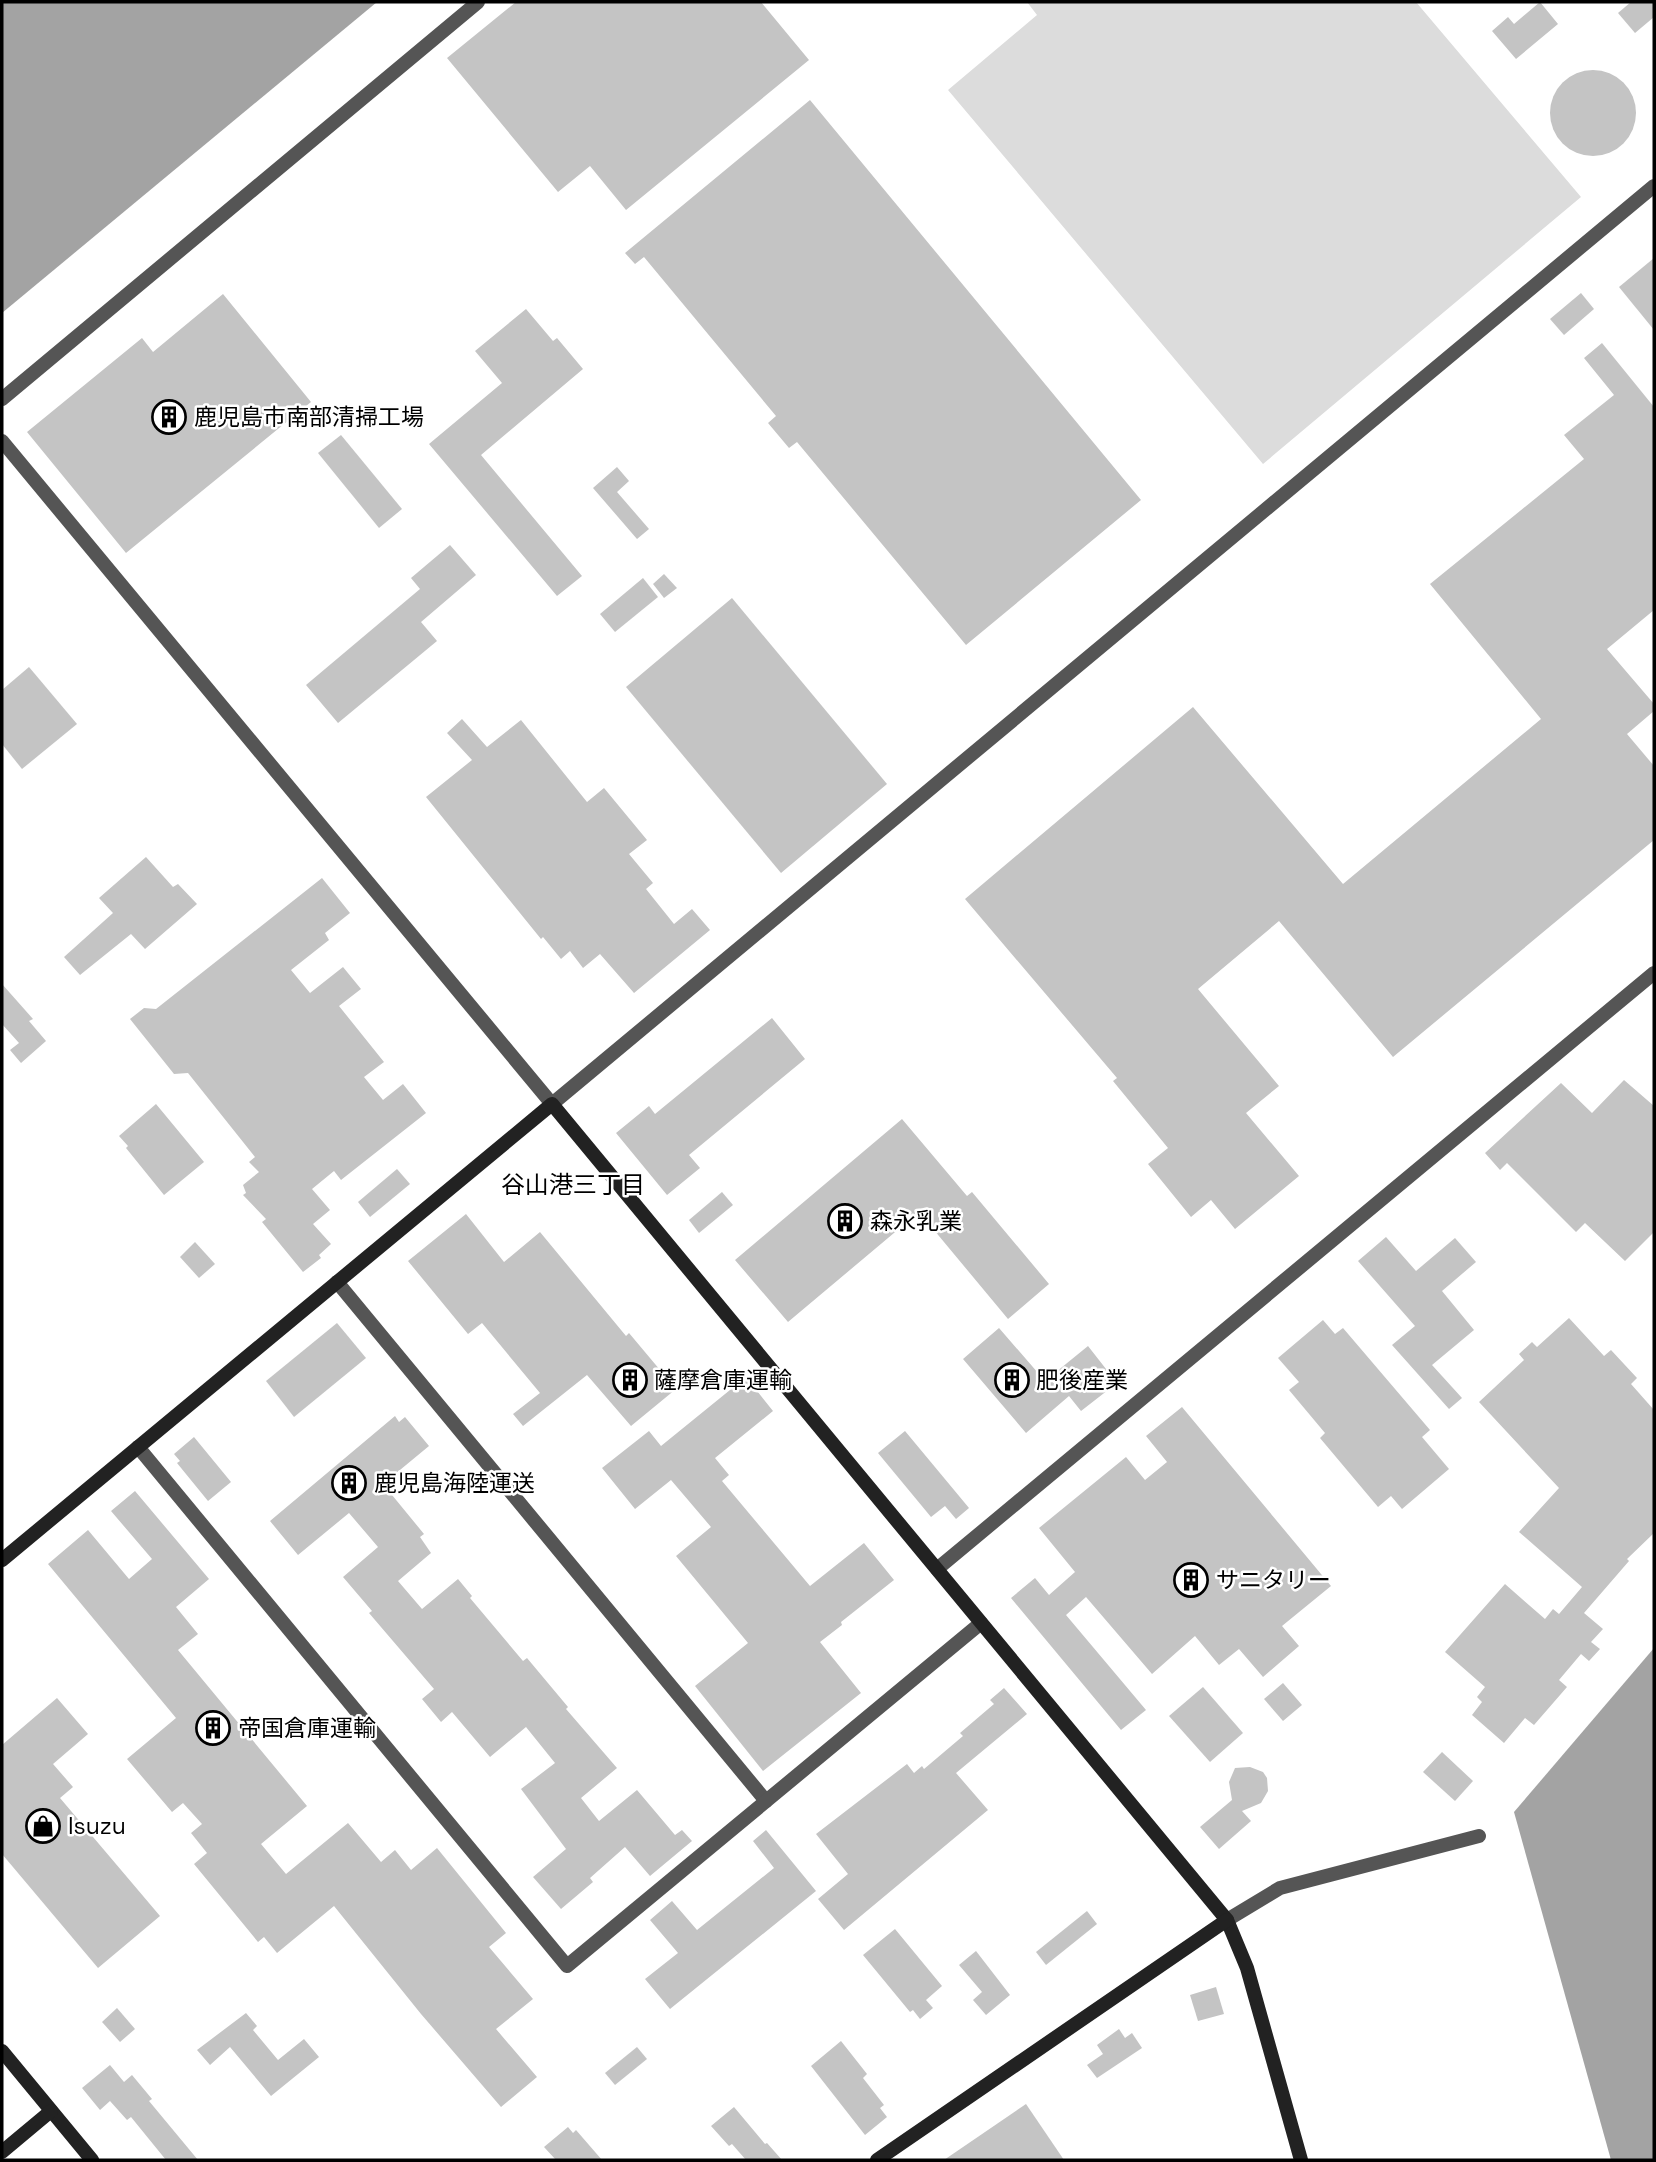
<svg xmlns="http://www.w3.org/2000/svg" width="1656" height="2162" viewBox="0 0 1656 2162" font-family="'Space Grotesk','Noto Sans JP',sans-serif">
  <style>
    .green { fill: #dcdcdc }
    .water { fill: #a3a3a3 }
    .building { fill: #c4c4c4 }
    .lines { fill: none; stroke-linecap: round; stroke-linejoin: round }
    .street { stroke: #555; stroke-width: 14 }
    .secondary { stroke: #222; stroke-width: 14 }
    .labels { text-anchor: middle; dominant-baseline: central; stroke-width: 5; stroke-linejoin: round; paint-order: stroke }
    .poi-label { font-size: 23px; fill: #000; stroke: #fff; text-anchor: start }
    .neighbourhood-label { font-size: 24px; fill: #000; stroke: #fff }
  </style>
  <rect width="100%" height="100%" fill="#fff"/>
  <polygon class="green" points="1027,2 1416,2 1581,197 1263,464 948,90 1037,15"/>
  <g class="water">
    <polygon points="2,2 377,2 2,313"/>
    <polygon points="1654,1648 1654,2160 1611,2160 1514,1812"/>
  </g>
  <g class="building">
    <polygon points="516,2 761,2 809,60 626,210 590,166 558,192 447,58"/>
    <polygon points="1540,2 1558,24 1516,59 1492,31 1508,17 1514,24"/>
    <polygon points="1631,2 1654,2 1654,17 1635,33 1618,13"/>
    <circle cx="1593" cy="113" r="43"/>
    <polygon points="810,100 1141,500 966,645 797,442 789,448 768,423 776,416 644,257 635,264 625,253"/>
    <polygon points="1654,258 1654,330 1619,287"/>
    <polygon points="1581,293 1594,309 1564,335 1550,319"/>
    <polygon points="223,294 311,402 126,553 27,432 142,338 153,352"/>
    <polygon points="526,309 553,341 557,338 583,369 481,455 582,576 557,596 429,444 502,383 475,351"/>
    <polygon points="1602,343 1654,407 1654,610 1607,649 1654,704 1654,711 1627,734 1654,766 1654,840 1393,1057 1279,921 1198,989 1279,1086 1246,1113 1299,1176 1235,1229 1211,1200 1191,1217 1148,1164 1168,1148 1113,1081 1117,1078 965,899 1193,707 1343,884 1541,719 1430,584 1584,459 1564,435 1614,395 1584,358"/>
    <polygon points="341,435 402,509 379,528 318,453"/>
    <polygon points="617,467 629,481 617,492 649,529 637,539 593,488"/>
    <polygon points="450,545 476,575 421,622 437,641 338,723 306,685 420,589 411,578"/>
    <polygon points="664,574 677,588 664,598 653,584"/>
    <polygon points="643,578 658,597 615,632 600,614"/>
    <polygon points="732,598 887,784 781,873 626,687"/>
    <polygon points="29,667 77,724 22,769 2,744 2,690"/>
    <polygon points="462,719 487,747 521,720 587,802 604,788 647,840 629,854 653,883 646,889 674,924 692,909 710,930 634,993 600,954 583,968 570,951 561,959 543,937 541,939 426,797 472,760 447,733"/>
    <polygon points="146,857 173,887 178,884 197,904 145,949 131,934 80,975 64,957 113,913 99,898"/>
    <polygon points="322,878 350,913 325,933 329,940 291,970 310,993 343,967 361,989 339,1006 384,1062 364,1077 383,1100 403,1084 426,1113 341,1180 334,1171 312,1189 330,1210 313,1224 331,1244 319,1255 321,1258 303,1272 262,1222 266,1219 243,1195 246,1193 243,1185 259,1172 249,1162 255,1157 188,1073 174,1074 130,1019 144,1008 156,1009"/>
    <polygon points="2,984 33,1019 29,1021 46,1041 21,1063 10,1050 19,1043 2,1024"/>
    <polygon points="772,1018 805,1059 689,1155 700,1168 667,1195 616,1133 649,1106 655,1114"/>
    <polygon points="1624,1080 1654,1106 1654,1232 1625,1261 1585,1223 1576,1232 1507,1163 1500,1170 1485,1153 1561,1083 1592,1113"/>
    <polygon points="156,1104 204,1162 164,1195 126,1148 128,1146 119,1136"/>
    <polygon points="902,1119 967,1196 972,1192 1049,1284 1008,1319 919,1212 788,1322 735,1260"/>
    <polygon points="397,1169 410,1184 370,1217 358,1202"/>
    <polygon points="722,1192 733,1205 699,1233 689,1220"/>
    <polygon points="466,1214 504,1262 540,1232 626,1336 629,1333 676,1389 631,1426 587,1375 523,1426 513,1414 540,1393 482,1323 468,1334 408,1261"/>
    <polygon points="1386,1237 1416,1271 1455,1238 1476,1262 1442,1291 1474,1330 1432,1365 1462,1398 1449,1409 1392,1345 1415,1326 1358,1261"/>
    <polygon points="195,1242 215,1264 199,1278 180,1257"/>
    <polygon points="1569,1318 1604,1356 1611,1350 1637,1378 1631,1384 1654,1410 1654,1533 1627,1559 1629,1561 1584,1613 1603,1629 1591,1642 1600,1649 1589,1661 1581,1654 1559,1680 1567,1687 1534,1725 1525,1718 1504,1743 1472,1715 1482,1702 1477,1697 1485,1687 1445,1652 1505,1584 1545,1619 1553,1609 1559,1614 1582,1587 1519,1532 1559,1488 1479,1402 1524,1360 1519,1354 1532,1342 1537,1347"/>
    <polygon points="1323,1320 1335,1334 1343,1328 1430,1430 1422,1437 1449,1469 1402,1509 1391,1496 1378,1507 1320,1438 1325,1433 1289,1390 1299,1382 1278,1358"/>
    <polygon points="337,1323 366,1358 294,1417 266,1381"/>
    <polygon points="999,1328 1045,1381 1088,1346 1117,1383 1081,1411 1069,1396 1026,1433 963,1359"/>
    <polygon points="746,1377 773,1411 715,1458 729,1475 722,1481 810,1586 864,1543 894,1580 841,1622 842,1625 820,1642 861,1693 763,1771 695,1686 748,1643 676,1556 711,1527 671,1480 635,1509 602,1468 649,1431 661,1446"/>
    <polygon points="1182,1407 1331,1586 1282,1626 1299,1646 1263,1677 1239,1649 1219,1665 1195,1636 1152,1674 1086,1597 1066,1615 1146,1710 1121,1730 1011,1598 1035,1578 1049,1595 1075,1572 1039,1528 1126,1457 1145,1480 1167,1462 1146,1436"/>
    <polygon points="395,1416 399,1422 405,1417 429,1446 383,1484 424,1534 420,1537 431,1553 398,1581 422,1609 458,1579 472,1596 470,1598 523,1661 527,1658 568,1707 566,1709 617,1768 581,1798 599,1821 637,1790 675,1835 682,1830 692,1841 650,1876 625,1847 590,1878 593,1882 561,1909 533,1877 566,1849 521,1789 555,1763 526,1727 490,1757 452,1712 441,1722 422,1699 434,1689 369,1613 372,1611 343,1577 378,1547 349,1513 298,1555 270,1521"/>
    <polygon points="905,1431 969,1508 956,1519 945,1506 931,1517 878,1453"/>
    <polygon points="194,1437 231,1482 208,1501 177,1463 180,1461 174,1454"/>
    <polygon points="135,1491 209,1579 176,1607 198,1634 178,1650 307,1806 261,1844 286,1874 348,1823 381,1862 395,1850 411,1870 437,1848 506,1933 489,1947 533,1999 496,2029 537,2077 501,2107 421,2014 334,1906 277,1953 264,1937 258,1942 194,1864 207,1853 191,1833 202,1824 183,1803 172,1812 127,1759 176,1718 48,1564 88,1530 129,1579 152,1559 111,1511"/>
    <polygon points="1283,1683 1302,1705 1283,1721 1264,1699"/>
    <polygon points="1203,1687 1243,1733 1210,1762 1169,1716"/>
    <polygon points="1004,1688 1027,1714 956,1773 988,1810 844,1930 818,1899 848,1874 816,1834 907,1764 914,1773 922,1766 924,1769 963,1736 960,1733 994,1704 990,1700"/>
    <polygon points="57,1698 88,1734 53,1764 73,1787 60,1798 160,1916 98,1968 2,1854 2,1745"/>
    <polygon points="1442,1752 1473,1781 1455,1801 1423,1772"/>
    <polygon points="1250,1767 1263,1772 1267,1778 1268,1791 1261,1803 1242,1811 1251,1821 1219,1849 1200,1827 1232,1800 1229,1782 1235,1768"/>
    <polygon points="766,1830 816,1891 670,2009 645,1979 678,1953 650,1920 672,1901 697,1930 774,1868 753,1841"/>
    <polygon points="1087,1911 1097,1924 1046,1965 1036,1952"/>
    <polygon points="895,1929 942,1986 926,2000 933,2008 920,2019 913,2010 910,2012 863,1955"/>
    <polygon points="976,1951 1010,1995 986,2015 973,2000 982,1992 959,1965"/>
    <polygon points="1216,1987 1224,2014 1198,2021 1190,1995"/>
    <polygon points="117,2008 135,2029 120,2042 102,2022"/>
    <polygon points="246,2013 257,2026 253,2030 278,2060 304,2039 319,2057 271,2096 230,2047 210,2065 197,2050"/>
    <polygon points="1119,2029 1125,2038 1132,2033 1142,2048 1097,2078 1087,2065 1103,2054 1097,2045"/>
    <polygon points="841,2041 867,2074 863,2078 884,2105 880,2108 887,2117 865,2135 811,2066"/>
    <polygon points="637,2047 647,2059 615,2085 605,2073"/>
    <polygon points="110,2065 124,2082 132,2075 152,2099 149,2101 198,2160 166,2160 131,2117 127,2120 110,2101 100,2110 82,2088"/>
    <polygon points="1026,2104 1064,2160 944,2160"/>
    <polygon points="734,2107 765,2144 767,2143 782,2160 746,2160 732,2144 729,2146 711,2126"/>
    <polygon points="568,2127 573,2133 576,2130 602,2160 556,2160 544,2147"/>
  </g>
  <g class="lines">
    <g class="street">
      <polyline points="2,399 478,2"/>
      <polyline points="2,441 552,1104 1654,186"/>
      <polyline points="337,1282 766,1801"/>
      <polyline points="138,1447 567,1966 981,1623"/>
      <polyline points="937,1569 1654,973"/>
      <polyline points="1227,1920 1280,1888 1479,1836"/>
    </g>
    <g class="secondary">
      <polyline points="2,1560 552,1104 1227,1920 1247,1968 1301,2160"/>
      <polyline points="2,2051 92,2160"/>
      <polyline points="2,2152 51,2111"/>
      <polyline points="877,2160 1227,1920"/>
    </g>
  </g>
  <defs>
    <g id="building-ring" transform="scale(1.75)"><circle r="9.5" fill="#fff" stroke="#000" stroke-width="1.5"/><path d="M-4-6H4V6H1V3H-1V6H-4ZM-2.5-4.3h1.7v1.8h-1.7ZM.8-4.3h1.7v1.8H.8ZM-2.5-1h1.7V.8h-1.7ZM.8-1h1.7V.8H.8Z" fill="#000"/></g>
    <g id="shop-ring" transform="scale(1.75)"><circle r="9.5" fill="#fff" stroke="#000" stroke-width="1.5"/><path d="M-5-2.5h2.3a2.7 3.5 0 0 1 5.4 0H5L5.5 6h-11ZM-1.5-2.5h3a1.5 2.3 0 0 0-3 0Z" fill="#000"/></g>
  </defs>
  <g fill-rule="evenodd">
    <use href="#building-ring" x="169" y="417"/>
    <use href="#building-ring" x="845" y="1221"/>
    <use href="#building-ring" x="630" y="1380"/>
    <use href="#building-ring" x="1012" y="1380"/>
    <use href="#building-ring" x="349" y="1483"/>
    <use href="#building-ring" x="1191" y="1580"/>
    <use href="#building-ring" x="213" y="1728"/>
    <use href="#shop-ring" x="43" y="1826"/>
  </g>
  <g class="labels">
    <g class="poi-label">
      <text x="194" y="417">鹿児島市南部清掃工場</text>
      <text x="870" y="1221">森永乳業</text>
      <text x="654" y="1380">薩摩倉庫運輸</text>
      <text x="1036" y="1380">肥後産業</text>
      <text x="374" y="1483">鹿児島海陸運送</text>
      <text x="1216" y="1580">サニタリー</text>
      <text x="238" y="1728">帝国倉庫運輸</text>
      <text x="68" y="1826">Isuzu</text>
    </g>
    <g class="neighbourhood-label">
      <text x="573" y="1184">谷山港三丁目</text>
    </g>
  </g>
  <rect width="1656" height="2162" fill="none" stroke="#000000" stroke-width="7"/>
</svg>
